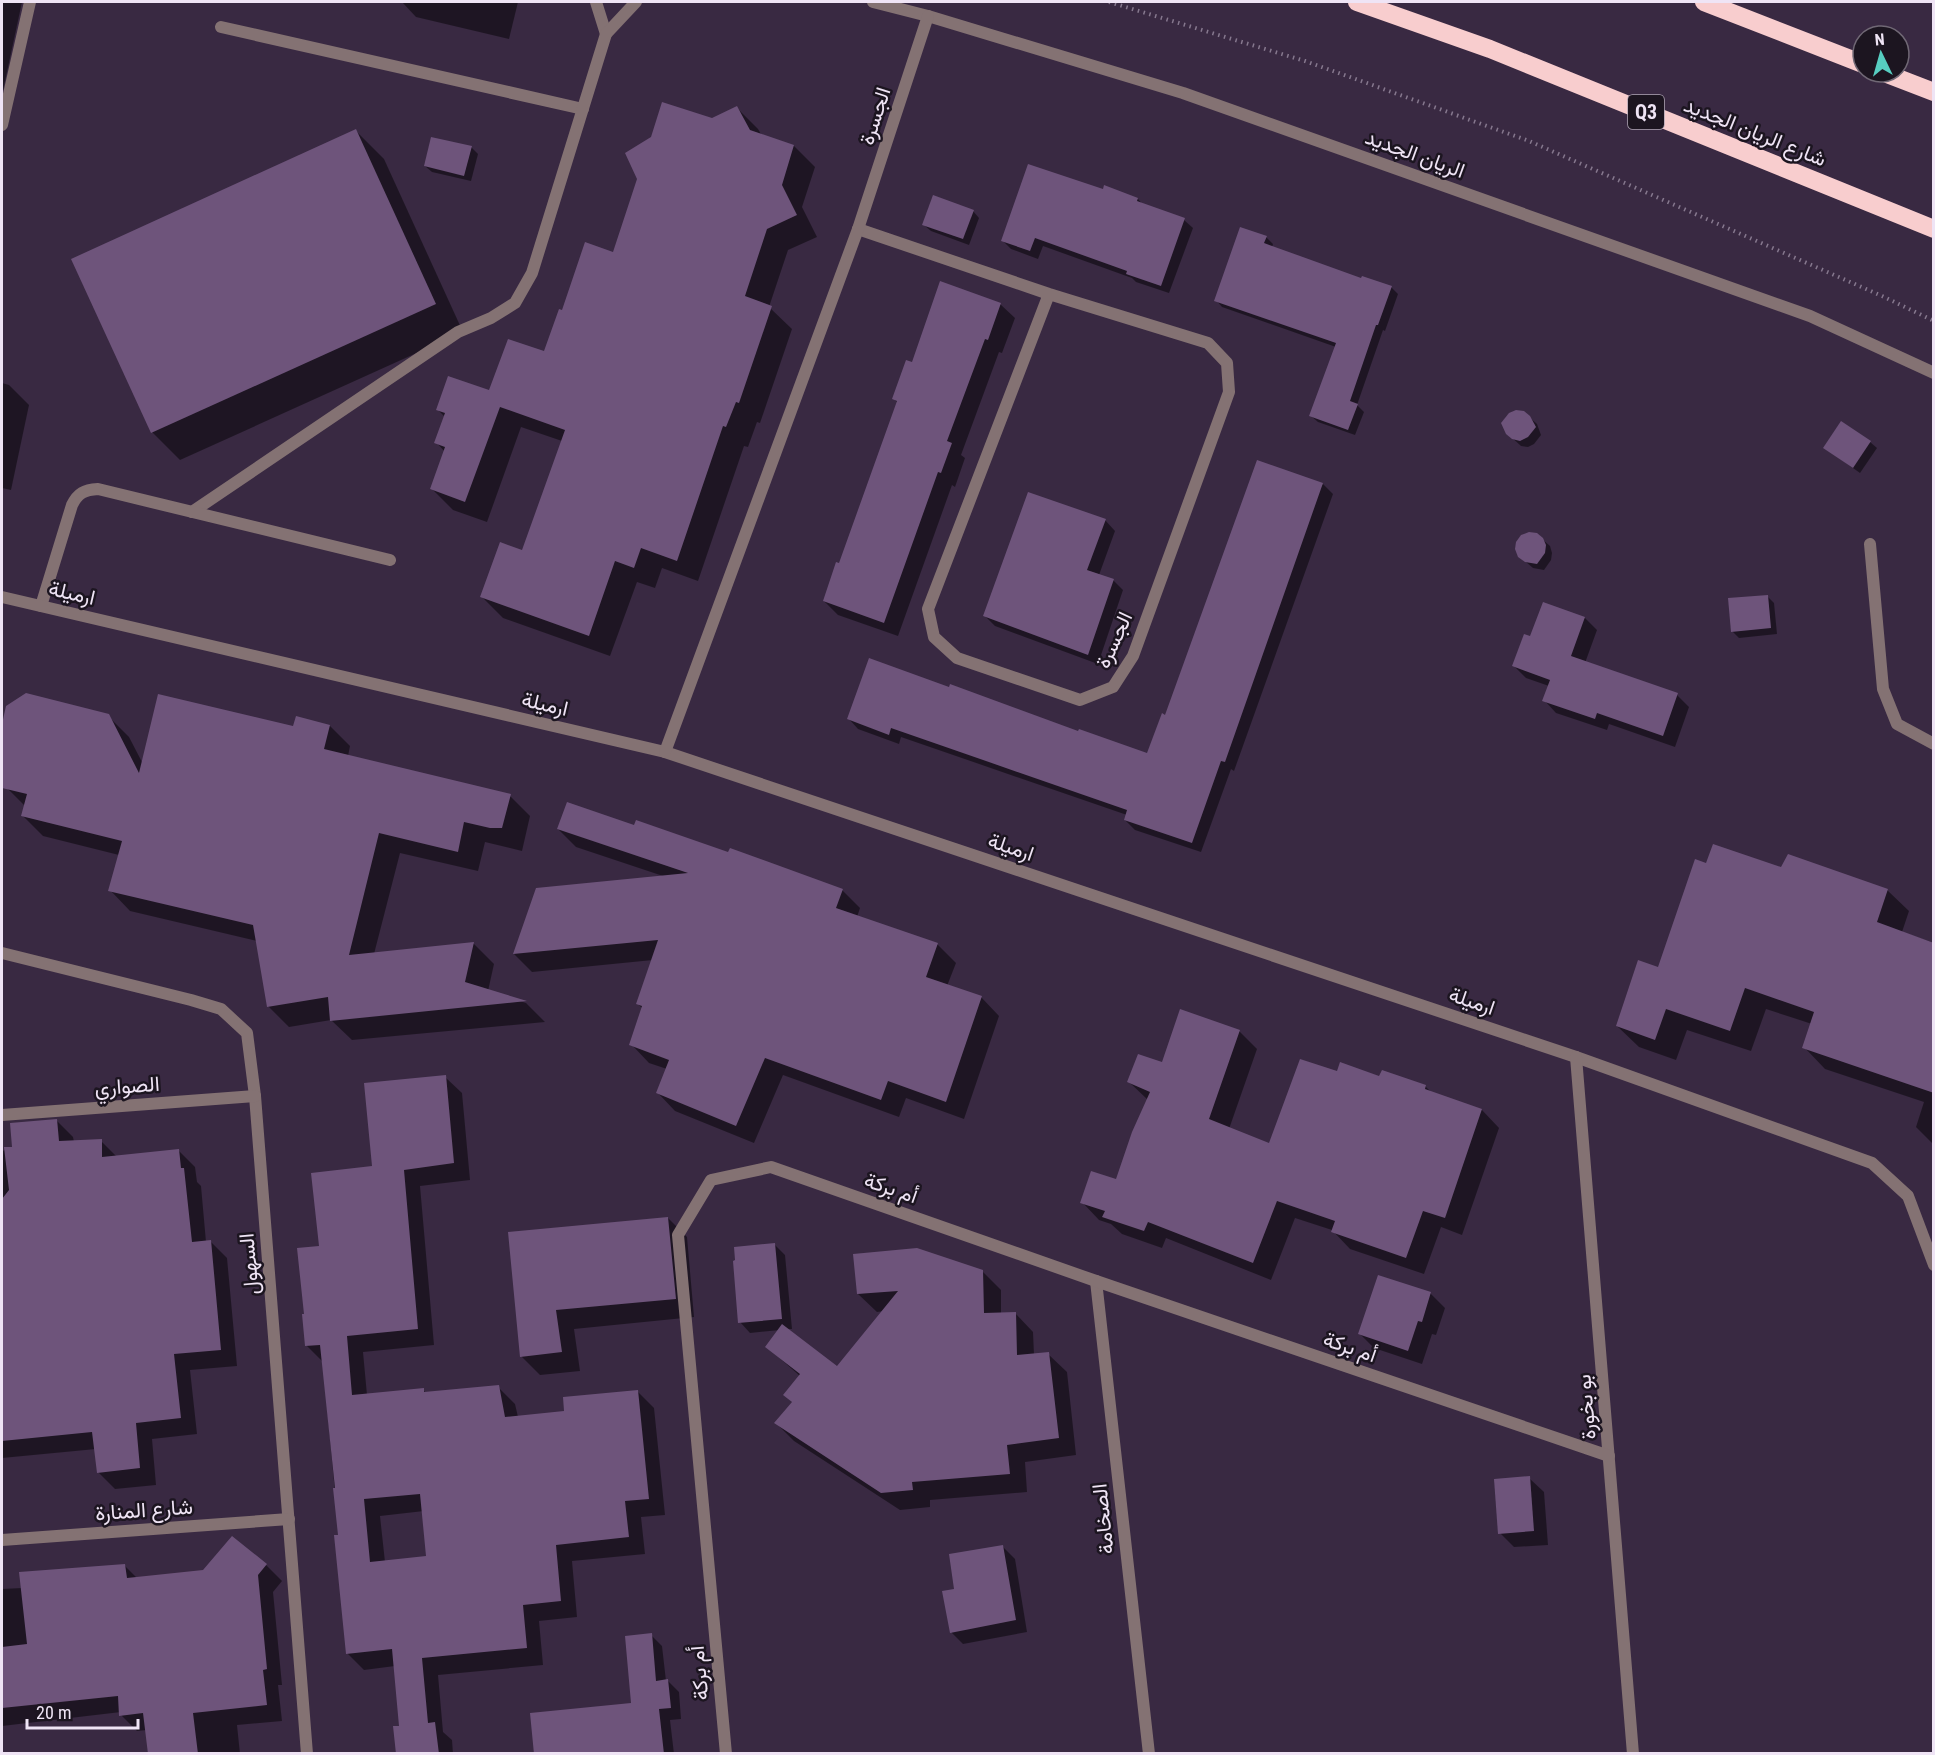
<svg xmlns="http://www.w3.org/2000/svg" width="1935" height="1755" viewBox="0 0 1935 1755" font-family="'Roboto Condensed',Vazirmatn,sans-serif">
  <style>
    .shadow { fill: #0007; fill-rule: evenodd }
    .building { fill: #6e547b; fill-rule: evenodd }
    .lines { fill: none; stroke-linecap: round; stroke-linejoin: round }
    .path { stroke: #86788e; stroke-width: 4; stroke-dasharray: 1.5 4.5; stroke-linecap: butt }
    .lane { stroke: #847273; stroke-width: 12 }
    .street { stroke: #847273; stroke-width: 12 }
    .highway { stroke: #f8cdce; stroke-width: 18 }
    .labels { text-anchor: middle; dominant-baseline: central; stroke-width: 5; stroke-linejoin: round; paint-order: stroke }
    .shield { fill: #1c1520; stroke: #b0a6b5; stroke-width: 1.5 }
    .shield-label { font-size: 20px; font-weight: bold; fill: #efe4f5 }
    .street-label { font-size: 21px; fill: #efe4f5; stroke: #1c1520 }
  </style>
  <rect width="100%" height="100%" fill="#392942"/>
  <g class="shadow">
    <polygon points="2,2 22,2 2,95"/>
    <polygon points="402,2 518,2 509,39 416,17"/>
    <polygon points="737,108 758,129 762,136 794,146 815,167 802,207 817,237 788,250 769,307 792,329 760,423 757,422 748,447 744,446 698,581 662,568 655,588 637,582 610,656 503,618 482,597 523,552 562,441 521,427 487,522 453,510 432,489 445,452 436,442 445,417 437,409 490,392 544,353 563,312 614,254 712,120"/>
    <polygon points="356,131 384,159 463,332 180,460 152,432"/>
    <polygon points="471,147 478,154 471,181 432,172 425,166"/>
    <polygon points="1104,191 1138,199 1144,206 1184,220 1193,228 1169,293 1136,282 1132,278 1043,246 1038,259 1011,249 1003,241"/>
    <polygon points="973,211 979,218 969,245 931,231 924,225"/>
    <polygon points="1266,237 1273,244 1272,247 1362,280 1391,287 1398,294 1385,331 1383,330 1357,405 1364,412 1355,435 1318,422 1311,416 1336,347 1222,307 1216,300"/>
    <polygon points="1000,304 1015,318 1002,353 999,352 961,455 965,458 955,487 952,485 898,636 838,615 824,601 840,565 898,403 894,399 913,364"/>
    <polygon points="2,383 9,385 29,405 11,490 2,488"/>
    <polygon points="1529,417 1537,424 1541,435 1534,444 1528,447 1521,446 1508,434"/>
    <polygon points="1870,442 1877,448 1860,473 1825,448"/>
    <polygon points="1323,484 1333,494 1234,771 1231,769 1201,852 1135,830 1125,820 1127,815 901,737 899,744 858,729 849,719 1079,733 1148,755 1166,716"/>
    <polygon points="1105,520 1115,531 1099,575 1113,580 1123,590 1098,664 995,626 985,616"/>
    <polygon points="1542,539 1550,546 1552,553 1551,560 1544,570 1533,568 1519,556"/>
    <polygon points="1767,596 1774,603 1777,634 1739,638 1732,631"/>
    <polygon points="1585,618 1597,630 1585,663 1677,695 1689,707 1675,747 1609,724 1607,730 1556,713 1544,700 1549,686 1526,678 1514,666 1531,638"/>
    <polygon points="7,707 108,716 129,737 143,764 294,728 330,726 350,746 348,756 510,796 530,816 522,851 485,842 478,871 400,853 374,954 474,944 494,964 488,991 526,1003 545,1022 352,1040 331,1020 289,1027 268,1006 257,941 130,911 110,890 119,855 43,836 23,816 25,806 7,788 2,777 2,730"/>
    <polygon points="635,827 729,854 842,890 860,908 857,917 938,945 956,963 947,986 981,997 999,1016 964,1119 906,1098 899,1117 783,1075 754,1143 675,1111 657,1092 667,1069 649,1063 631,1044 643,1009 638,1004 653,960 532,972 514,954 666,877 576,847 558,829"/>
    <polygon points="1707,865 1782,869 1887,890 1909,911 1902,932 1934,943 1934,1145 1916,1127 1924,1102 1825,1069 1804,1047 1812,1024 1766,1009 1751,1051 1687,1030 1676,1060 1639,1047 1617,1026 1659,968"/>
    <polygon points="1239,1031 1257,1049 1229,1129 1270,1145 1338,1073 1425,1086 1432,1093 1482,1110 1499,1128 1462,1235 1441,1227 1424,1274 1350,1249 1332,1230 1295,1218 1271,1280 1166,1238 1162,1248 1122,1234 1111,1224 1099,1220 1082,1202 1117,1181 1148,1100 1129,1082 1163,1064"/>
    <path d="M 445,1077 L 462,1093 L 470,1180 L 420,1186 L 434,1345 L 363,1352 L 367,1395 L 423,1390 L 426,1393 L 498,1387 L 515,1404 L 518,1417 L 566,1413 L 637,1391 L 654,1408 L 665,1515 L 641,1517 L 645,1554 L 572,1561 L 577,1617 L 539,1621 L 543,1665 L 438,1675 L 443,1732 L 452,1740 L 453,1754 L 397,1754 L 401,1727 L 395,1666 L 364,1670 L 347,1653 L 339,1536 L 323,1362 L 306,1345 L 306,1315 L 321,1247 L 374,1167 ZM 424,1511 L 428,1558 L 385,1562 L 380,1516 Z"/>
    <polygon points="57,1121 73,1137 74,1142 101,1141 117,1157 178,1150 195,1167 197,1182 201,1186 206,1242 210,1241 227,1258 237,1366 190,1370 197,1434 152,1439 156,1485 115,1489 98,1472 96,1449 2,1458 2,1151 13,1148"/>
    <polygon points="668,1218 687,1237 694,1317 574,1329 580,1371 540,1375 522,1357 510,1233"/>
    <polygon points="775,1245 785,1255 792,1329 786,1329 838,1368 884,1311 877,1312 858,1294 982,1271 1001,1290 1001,1314 1015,1313 1033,1332 1034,1355 1048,1354 1067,1372 1076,1455 1025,1462 1027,1492 930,1500 930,1507 900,1510 794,1441 776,1423 793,1403 785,1395 800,1376 767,1347 780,1330 750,1333 740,1322"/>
    <polygon points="1430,1293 1445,1308 1436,1335 1432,1334 1422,1364 1374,1348 1360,1334"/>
    <polygon points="1529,1478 1544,1492 1548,1545 1514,1547 1500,1533"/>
    <polygon points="1003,1547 1015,1559 1027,1632 963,1644 952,1633 956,1590"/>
    <polygon points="266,1565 282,1581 273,1592 282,1685 278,1685 282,1721 237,1725 240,1754 150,1754 147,1730 137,1731 121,1715 121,1712 2,1726 2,1589 22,1588 125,1566 137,1578"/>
    <polygon points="651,1635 662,1646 666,1681 668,1681 679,1692 681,1719 670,1720 674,1754 535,1754 632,1704"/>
  </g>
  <g class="building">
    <polygon points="662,102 712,118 737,106 750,130 794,145 782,185 797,215 767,229 745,296 772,306 739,403 736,402 726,427 723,426 677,561 641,548 634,568 615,561 589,636 480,597 500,542 522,550 565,430 500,407 465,502 430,489 445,447 434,443 445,413 436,410 448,376 489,390 508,339 544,351 559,309 562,310 585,242 613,252 637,179 625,153 651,137"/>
    <polygon points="356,129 436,304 151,433 71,259"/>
    <polygon points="431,137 472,146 464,176 424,166"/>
    <polygon points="1028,164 1103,189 1104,185 1138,198 1137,201 1185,218 1161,286 1126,274 1127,271 1035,238 1030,251 1001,241"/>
    <polygon points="933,195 974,210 963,239 922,225"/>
    <polygon points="1240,227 1267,236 1264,243 1361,278 1362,276 1392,286 1378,325 1376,325 1350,401 1358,404 1348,430 1309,416 1336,343 1214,301"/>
    <polygon points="940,281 1001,303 988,340 985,339 947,441 952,443 941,473 938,472 884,623 823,601 836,562 839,563 897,401 892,399 906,360 912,362"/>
    <polygon points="1516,410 1524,411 1530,416 1536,427 1528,437 1520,441 1512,439 1506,434 1501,423 1509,413"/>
    <polygon points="1841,421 1871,441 1853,468 1823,448"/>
    <polygon points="1257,460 1323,483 1225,762 1221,761 1192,843 1124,820 1127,810 891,728 889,735 847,719 869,658 949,687 950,684 1078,731 1079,729 1147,753 1162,713 1165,715"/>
    <polygon points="1028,492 1106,519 1087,570 1114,579 1088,655 983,616"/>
    <polygon points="1529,532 1537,533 1543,538 1546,545 1545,553 1537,564 1525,562 1518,557 1515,549 1516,542 1521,535"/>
    <polygon points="1768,595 1771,628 1731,632 1728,598"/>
    <polygon points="1543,602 1585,617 1571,656 1678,693 1663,736 1597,713 1595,719 1542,701 1550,680 1512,666 1524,634 1530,636"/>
    <polygon points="26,693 109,714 139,773 158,694 293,726 296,716 330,725 324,749 511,794 502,828 490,828 464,822 458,852 379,833 349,955 474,942 465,982 527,1001 330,1021 328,997 267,1007 253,925 108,891 122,841 21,816 27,794 2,788 2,724 6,706"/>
    <polygon points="567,802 634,825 636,820 728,852 730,848 843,889 836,908 938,943 926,977 982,996 946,1102 888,1081 881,1100 765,1058 736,1126 656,1093 669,1060 629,1045 642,1006 636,1004 658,940 513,954 536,888 688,873 557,829"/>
    <polygon points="1713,844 1781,867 1788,854 1888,889 1877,922 1934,943 1934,1093 1802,1048 1814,1012 1745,988 1730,1031 1666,1009 1655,1040 1616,1026 1638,960 1658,967 1695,859 1706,863"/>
    <polygon points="1180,1009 1240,1030 1209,1119 1269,1143 1300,1059 1337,1071 1340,1062 1379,1076 1382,1070 1426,1085 1425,1089 1482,1109 1445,1218 1423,1211 1406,1258 1331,1232 1335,1221 1277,1201 1253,1263 1148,1222 1144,1231 1102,1217 1105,1211 1080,1203 1091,1171 1116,1179 1132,1132 1150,1092 1127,1082 1138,1054 1162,1062"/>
    <path d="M 446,1075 L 454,1163 L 404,1170 L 418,1329 L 347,1336 L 352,1395 L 424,1388 L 424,1392 L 499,1385 L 505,1417 L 564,1411 L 563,1397 L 638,1390 L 649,1499 L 625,1501 L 629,1537 L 556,1545 L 561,1601 L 523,1605 L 527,1648 L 422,1658 L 428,1723 L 435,1722 L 439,1754 L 396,1754 L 393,1726 L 399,1726 L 392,1649 L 346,1654 L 334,1535 L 338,1535 L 333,1488 L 335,1488 L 320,1345 L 305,1346 L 302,1314 L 304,1314 L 297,1248 L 319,1246 L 311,1173 L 372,1166 L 364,1083 ZM 420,1494 L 426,1556 L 370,1562 L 364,1499 Z"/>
    <polygon points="57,1119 59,1141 102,1139 102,1157 179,1149 181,1168 184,1168 192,1242 211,1240 221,1350 174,1354 181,1418 136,1423 140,1468 97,1473 92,1432 2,1441 2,1199 9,1190 4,1147 12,1147 10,1123"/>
    <polygon points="668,1217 676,1299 556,1310 562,1352 520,1357 508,1232"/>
    <polygon points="775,1243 782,1319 738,1323 733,1261 735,1260 734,1247"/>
    <polygon points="917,1248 983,1270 984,1313 1016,1312 1017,1355 1049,1352 1059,1438 1007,1445 1010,1474 912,1482 913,1490 881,1493 774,1423 792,1402 783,1395 800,1374 765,1347 782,1324 837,1366 898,1291 857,1294 853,1254"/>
    <polygon points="1378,1275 1431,1292 1422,1322 1418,1321 1408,1351 1358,1334"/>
    <polygon points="1530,1476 1534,1531 1498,1534 1494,1479"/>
    <polygon points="232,1536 267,1564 258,1575 267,1669 263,1670 267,1705 193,1713 198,1754 148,1754 143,1713 119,1716 118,1696 2,1708 2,1647 27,1644 19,1572 125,1564 127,1578 203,1570"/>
    <polygon points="1003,1545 1016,1620 950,1633 942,1591 954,1589 949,1554"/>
    <polygon points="652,1633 656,1681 668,1679 671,1708 659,1709 664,1754 534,1754 530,1713 631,1703 625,1636"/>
  </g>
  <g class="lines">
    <polyline class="path" points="1109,2 1305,61 1529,141 1882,296 1934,321"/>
    <g class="lane">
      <polyline points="596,2 606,34"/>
      <polyline points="221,27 583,109"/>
      <polyline points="2,125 30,2"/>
      <polyline points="192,512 458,332 491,318 515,303 532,273 606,34 636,2"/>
      <polyline points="1870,544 1883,689 1897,724 1934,744"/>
      <path d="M 41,606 L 72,505 C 78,493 84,490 98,489 L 390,560"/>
    </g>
    <g class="street">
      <polyline points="873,2 928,16 1183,93 1810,316 1934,373"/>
      <polyline points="858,229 1049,294 1208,343 1227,363 1229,392 1133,656 1113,687 1080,700 957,658 934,637 928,609 1049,294"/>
      <polyline points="2,597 665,752 1576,1057 1872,1163 1908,1196 1934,1265"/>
      <polyline points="665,752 858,229 928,16"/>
      <polyline points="2,953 191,1000 221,1009 247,1033 255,1096 307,1754"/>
      <polyline points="1576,1057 1633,1754"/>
      <polyline points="2,1115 255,1096"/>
      <polyline points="1096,1281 1149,1754"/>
      <polyline points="2,1540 289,1519"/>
      <polyline points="726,1754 678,1235 711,1180 771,1167 1096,1281 1609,1456"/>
    </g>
    <g class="highway">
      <polyline points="1357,2 1490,49 1934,229"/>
      <polyline points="1704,2 1863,64"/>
      <polyline points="1882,72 1934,92"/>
    </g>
  </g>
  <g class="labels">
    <rect class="shield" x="1628" y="95" width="36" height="34" rx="4.5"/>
    <g class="shield-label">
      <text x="1646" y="112">Q3</text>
    </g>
    <g class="street-label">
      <text transform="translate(875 116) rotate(-72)">الجسرة</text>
      <text transform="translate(1755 132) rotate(22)">شارع الريان الجديد</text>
      <text transform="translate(1415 154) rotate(20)">الريان الجديد</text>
      <text transform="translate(72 593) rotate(13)">ارميلة</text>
      <text transform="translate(1114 640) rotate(-65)">الجسرة</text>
      <text transform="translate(545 704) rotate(13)">ارميلة</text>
      <text transform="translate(1011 847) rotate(19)">ارميلة</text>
      <text transform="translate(1472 1001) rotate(19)">ارميلة</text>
      <text transform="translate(127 1086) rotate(-4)">الصواري</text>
      <text transform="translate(891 1188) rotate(19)">أم بركة</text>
      <text transform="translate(249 1264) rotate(-95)">السهول</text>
      <text transform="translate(1350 1347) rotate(19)">أم بركة</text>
      <text transform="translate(1586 1407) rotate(-95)">بو بخورة</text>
      <text transform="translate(144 1510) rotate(-4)">شارع المنارة</text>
      <text transform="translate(1103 1519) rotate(-96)">الصخامة</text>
      <text transform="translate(699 1673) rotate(-95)">أم بركة</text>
    </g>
  </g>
  <rect width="1935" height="1755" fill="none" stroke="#efe4f5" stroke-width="6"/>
  <g transform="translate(1881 54) rotate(355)"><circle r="28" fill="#1c1520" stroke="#706875" stroke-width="1.5"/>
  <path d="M0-4.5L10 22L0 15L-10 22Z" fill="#57cec1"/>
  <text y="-9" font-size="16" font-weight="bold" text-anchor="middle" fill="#efe4f5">N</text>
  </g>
  <path d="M27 1719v9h111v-9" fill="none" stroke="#efe4f5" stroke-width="3"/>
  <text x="36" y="1719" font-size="18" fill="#efe4f5" stroke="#1c1520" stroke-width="4.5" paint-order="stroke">20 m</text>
</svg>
